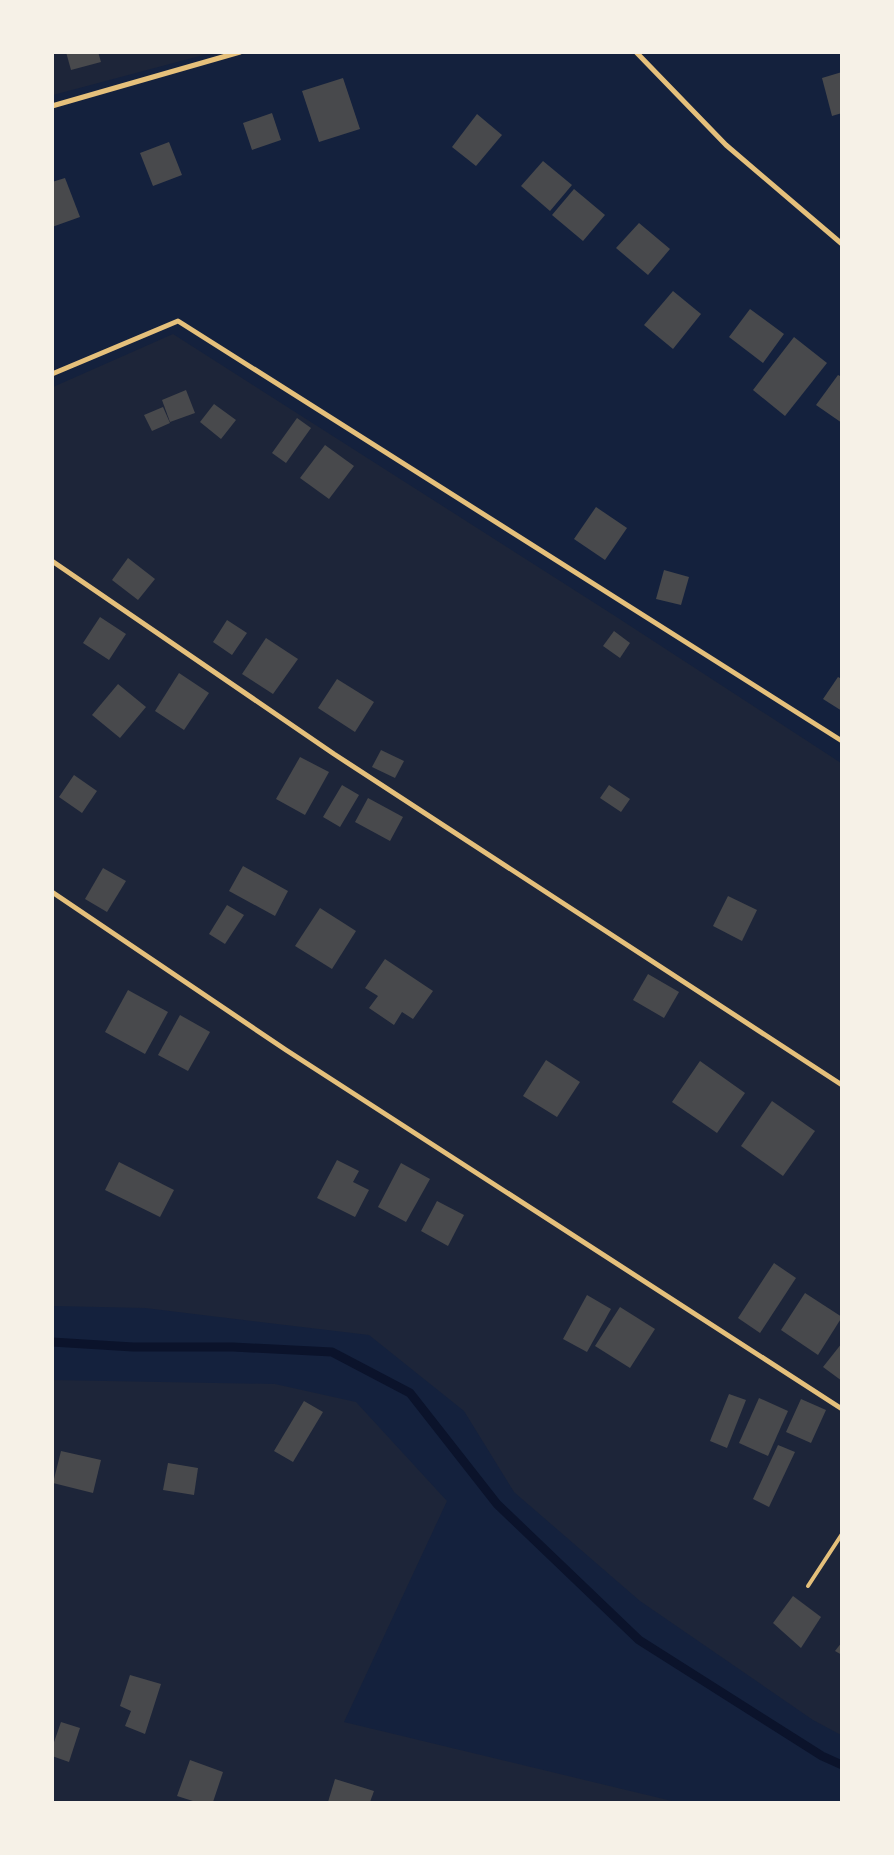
<svg xmlns="http://www.w3.org/2000/svg" width="894" height="1855" viewBox="0 0 894 1855" font-family="Montserrat,sans-serif">
  <style>
    .green { fill: #1d2539 }
    .lines { fill: none; stroke-linecap: round; stroke-linejoin: round }
    .stream { stroke: #0b132b; stroke-width: 9 }
    .building { fill: #48494c }
    .service { stroke: #e5c07b; stroke-width: 4 }
    .minor { stroke: #e5c07b; stroke-width: 5 }
  </style>
  <rect width="100%" height="100%" fill="#14213d"/>
  <g class="green">
    <polygon points="53,53 211,53 53,95"/>
    <polygon points="173,334 615,616 841,763 841,1735 813,1720 640,1601 514,1492 464,1411 369,1335 145,1308 53,1306 53,387"/>
    <polygon points="53,1380 275,1384 356,1402 447,1501 344,1722 676,1802 53,1802"/>
  </g>
  <g class="lines">
    <polyline class="stream" points="52,1342 133,1347 233,1347 332,1352 410,1393 497,1504 639,1640 822,1756 842,1765"/>
  </g>
  <g class="building">
    <polygon points="66,52 98,52 101,62 71,70"/>
    <polygon points="842,72 842,113 832,116 822,78"/>
    <polygon points="343,78 360,129 319,142 302,91"/>
    <polygon points="272,113 281,140 252,150 243,123"/>
    <polygon points="477,114 502,135 476,166 452,147"/>
    <polygon points="169,142 182,175 153,186 140,153"/>
    <polygon points="543,161 572,185 550,211 521,186"/>
    <polygon points="65,178 80,217 52,227 52,182"/>
    <polygon points="574,189 605,215 583,241 552,215"/>
    <polygon points="639,223 670,249 648,275 616,248"/>
    <polygon points="673,291 701,314 673,349 644,325"/>
    <polygon points="750,309 784,334 763,363 729,337"/>
    <polygon points="794,337 827,363 785,416 753,390"/>
    <polygon points="838,375 842,377 842,423 816,405"/>
    <polygon points="186,390 195,413 170,422 162,400"/>
    <polygon points="214,404 236,420 221,439 200,422"/>
    <polygon points="163,407 170,423 152,431 144,415"/>
    <polygon points="297,418 311,428 286,463 272,453"/>
    <polygon points="325,445 354,466 329,499 300,478"/>
    <polygon points="596,507 627,528 605,560 574,539"/>
    <polygon points="128,558 155,579 138,600 112,580"/>
    <polygon points="664,570 689,577 681,605 656,599"/>
    <polygon points="100,617 126,634 109,660 83,643"/>
    <polygon points="227,620 247,633 232,655 213,642"/>
    <polygon points="614,631 630,643 620,658 603,646"/>
    <polygon points="266,638 298,659 273,694 242,674"/>
    <polygon points="179,673 209,693 184,730 155,711"/>
    <polygon points="838,677 842,679 842,711 823,699"/>
    <polygon points="337,679 374,702 355,732 318,708"/>
    <polygon points="118,684 146,707 120,738 92,715"/>
    <polygon points="381,750 404,761 395,778 372,767"/>
    <polygon points="300,757 329,772 305,815 276,799"/>
    <polygon points="74,775 97,791 82,813 59,797"/>
    <polygon points="342,785 359,795 340,827 323,817"/>
    <polygon points="609,785 630,799 621,812 600,798"/>
    <polygon points="368,798 403,817 390,841 355,822"/>
    <polygon points="243,866 288,891 275,916 229,891"/>
    <polygon points="103,868 126,881 107,912 85,899"/>
    <polygon points="728,896 757,910 742,941 713,926"/>
    <polygon points="227,905 244,915 225,944 209,934"/>
    <polygon points="320,908 356,931 332,969 295,946"/>
    <polygon points="385,959 433,991 413,1019 402,1012 394,1025 369,1008 378,996 365,988"/>
    <polygon points="648,974 679,992 664,1018 633,1000"/>
    <polygon points="128,990 168,1012 145,1054 105,1032"/>
    <polygon points="180,1015 210,1032 188,1071 158,1055"/>
    <polygon points="546,1060 580,1082 557,1117 523,1096"/>
    <polygon points="700,1061 745,1093 717,1133 672,1102"/>
    <polygon points="772,1101 815,1131 783,1176 741,1146"/>
    <polygon points="337,1160 359,1171 353,1182 369,1190 355,1217 317,1198"/>
    <polygon points="119,1162 174,1190 160,1217 105,1190"/>
    <polygon points="401,1163 430,1179 406,1222 378,1207"/>
    <polygon points="437,1201 464,1215 448,1246 421,1231"/>
    <polygon points="774,1263 796,1278 760,1333 738,1318"/>
    <polygon points="805,1293 842,1317 818,1355 781,1330"/>
    <polygon points="587,1295 611,1309 587,1352 563,1339"/>
    <polygon points="620,1307 655,1329 630,1368 595,1346"/>
    <polygon points="842,1343 842,1381 823,1367"/>
    <polygon points="729,1394 746,1400 727,1448 710,1441"/>
    <polygon points="759,1398 788,1411 768,1456 739,1443"/>
    <polygon points="801,1399 826,1410 811,1443 786,1432"/>
    <polygon points="304,1401 323,1412 293,1462 274,1451"/>
    <polygon points="778,1445 795,1452 769,1507 753,1499"/>
    <polygon points="61,1451 101,1460 93,1493 53,1483"/>
    <polygon points="168,1463 198,1468 194,1495 163,1490"/>
    <polygon points="793,1596 821,1617 801,1648 773,1623"/>
    <polygon points="842,1642 842,1655 835,1651"/>
    <polygon points="130,1675 161,1684 145,1734 125,1726 131,1711 120,1706"/>
    <polygon points="61,1722 80,1728 69,1762 52,1756 52,1748"/>
    <polygon points="190,1760 223,1772 213,1802 196,1802 177,1796"/>
    <polygon points="335,1779 374,1791 370,1802 328,1802"/>
  </g>
  <g class="lines">
    <polyline class="service" points="808,1586 842,1534"/>
    <g class="minor">
      <polyline points="636,52 726,145 842,244"/>
      <polyline points="52,106 240,52"/>
      <polyline points="52,374 178,321 842,741"/>
      <polyline points="52,561 334,754 842,1085"/>
      <polyline points="52,892 286,1050 842,1409"/>
    </g>
  </g>
  <rect width="894" height="1855" fill="none" stroke="#f6f1e7" stroke-width="108"/>
</svg>
